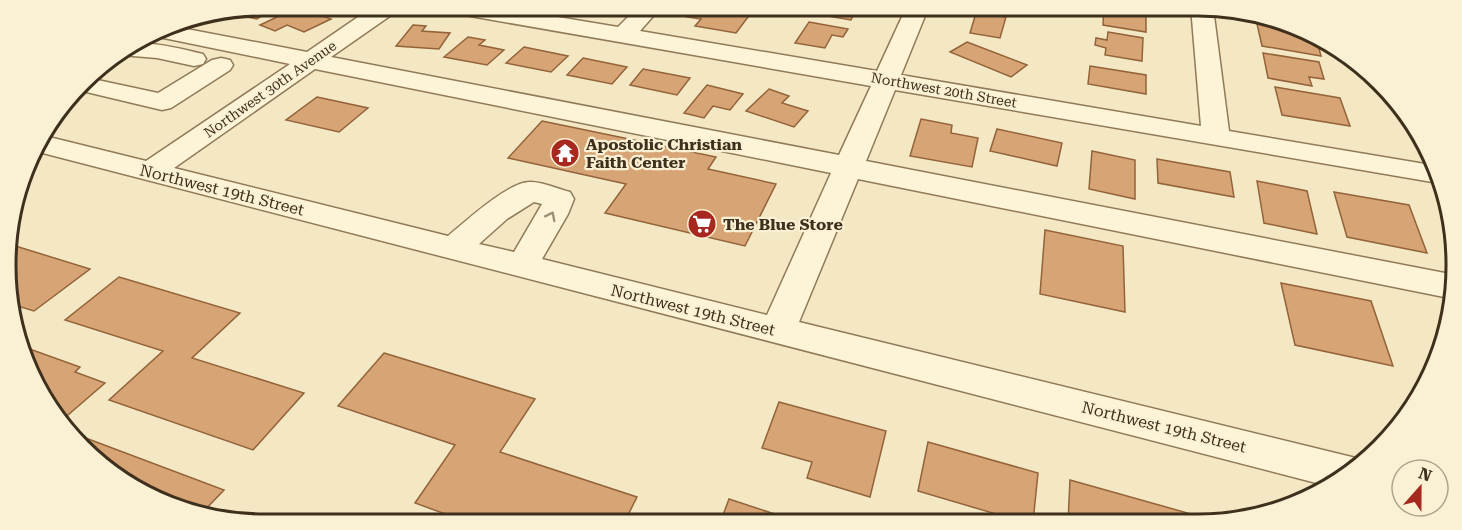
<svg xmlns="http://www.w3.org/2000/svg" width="1462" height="530" viewBox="0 0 1462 530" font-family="'Roboto Serif',serif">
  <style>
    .building { fill: #d6a475; stroke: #93633a; stroke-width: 1.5 }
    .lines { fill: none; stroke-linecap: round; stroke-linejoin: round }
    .minor-casing { stroke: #907a57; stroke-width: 3 }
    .minor { fill: #fdf4d8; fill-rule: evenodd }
    .oneway { stroke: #9e927a }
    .labels { text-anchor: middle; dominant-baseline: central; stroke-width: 4.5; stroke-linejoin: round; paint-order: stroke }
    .far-street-label { font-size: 14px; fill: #3f301d; stroke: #faf1d4 }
    .poi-label { font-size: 16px; font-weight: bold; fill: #3f301d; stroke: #faf1d4; text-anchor: start }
    .street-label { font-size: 16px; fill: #3f301d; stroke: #faf1d4 }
    .rim { fill: none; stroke: #3f301d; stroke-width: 3 }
  </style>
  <rect width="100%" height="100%" fill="#f3e8c3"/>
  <g class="building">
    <polygon points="265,6 277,6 257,19 226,13"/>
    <polygon points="697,6 708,6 751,13 736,33 695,26 701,19 687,17"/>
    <polygon points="826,6 858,6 851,20 821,15"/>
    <polygon points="979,6 1023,6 1022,13"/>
    <polygon points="1104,6 1146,10 1146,32 1103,25"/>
    <polygon points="298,7 331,19 304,32 287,25 275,31 260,25"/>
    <polygon points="976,13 1006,17 1000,38 970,33"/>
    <polygon points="809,22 848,29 843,37 832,35 825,48 795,43"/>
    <polygon points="1257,24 1293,29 1317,41 1321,56 1262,46"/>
    <polygon points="413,25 426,26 422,31 450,33 439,49 396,46"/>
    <polygon points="1108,32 1143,38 1142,61 1105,55 1106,48 1095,45 1096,38 1107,40"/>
    <polygon points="468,37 485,40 479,45 504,50 487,65 444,57"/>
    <polygon points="967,42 1027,65 1011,77 950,52"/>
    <polygon points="524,47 568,56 551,72 506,63"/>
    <polygon points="1263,53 1319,62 1324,79 1309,77 1312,86 1268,78"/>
    <polygon points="583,58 627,67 612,84 567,75"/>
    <polygon points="1090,66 1146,75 1146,94 1088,84"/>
    <polygon points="643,69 690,78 677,95 630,85"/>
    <polygon points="707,85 743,94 730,110 713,106 704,118 684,113"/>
    <polygon points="1275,87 1340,98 1350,126 1282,115"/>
    <polygon points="769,89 789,96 782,103 808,111 794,127 746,111"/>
    <polygon points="317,97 368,108 339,132 286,120"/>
    <polygon points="921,119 952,125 951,133 978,138 972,167 910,156"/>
    <polygon points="542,121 716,157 708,169 776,184 745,246 605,213 626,184 508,158"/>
    <polygon points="997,129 1062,143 1057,166 990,151"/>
    <polygon points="1092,151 1135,160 1135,199 1089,189"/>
    <polygon points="1157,159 1230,172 1234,197 1158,183"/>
    <polygon points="1257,181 1307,191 1317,234 1264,223"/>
    <polygon points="1334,192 1409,205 1427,253 1347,237"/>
    <polygon points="1442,215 1449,216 1454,232 1453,242"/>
    <polygon points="1045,230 1123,246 1125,312 1040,294"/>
    <polygon points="9,244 90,269 34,311 11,304"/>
    <polygon points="119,277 240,313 192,358 304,393 253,450 109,400 163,351 65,320"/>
    <polygon points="1281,283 1371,301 1393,366 1295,345"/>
    <polygon points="24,347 80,367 75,372 105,383 61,421 49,409"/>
    <polygon points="384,353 535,399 500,452 637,497 624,523 473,524 415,503 455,445 338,406"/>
    <polygon points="779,402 886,431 870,497 807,478 812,462 762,448"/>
    <polygon points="75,434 224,490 200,515 198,515 108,471"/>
    <polygon points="928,442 1038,473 1033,522 1023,522 918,491"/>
    <polygon points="1070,480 1191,514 1192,522 1068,522"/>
    <polygon points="729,499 802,523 720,523"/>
  </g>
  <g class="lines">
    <g class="minor-casing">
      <g id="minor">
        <path d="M 374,6 L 400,6 L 397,11 L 331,57 L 839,155 L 871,86 L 453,13 L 445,11 L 442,6 L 492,6 L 618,27 L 639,6 L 662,6 L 640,31 L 877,71 L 907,6 L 929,6 L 901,75 L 1201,126 L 1191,7 L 1213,8 L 1229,131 L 1431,165 L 1438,183 L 895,90 L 866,161 L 1450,274 L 1449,298 L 858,179 L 799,322 L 1364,460 L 1365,462 L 1328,486 L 35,151 L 41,135 L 146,161 L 290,64 L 154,36 L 171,26 L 307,52 ZM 315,69 L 831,173 L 767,315 L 542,259 L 568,214 L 574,199 L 570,192 C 558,189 541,181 529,182 C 507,183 465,222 448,236 L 174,168 ZM 534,202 L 542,204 L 514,252 L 479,244 L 507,219 Z"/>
        <path d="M 141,43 C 162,44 182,49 203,54 L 206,59 L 203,64 L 194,66 L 157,58 L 121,55 Z"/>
        <polygon points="221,58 230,60 233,65 230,70 171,108 162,110 78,90 88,78 158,93 212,60"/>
      </g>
    </g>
    <use href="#minor" class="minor"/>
  </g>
  <defs><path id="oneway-chevron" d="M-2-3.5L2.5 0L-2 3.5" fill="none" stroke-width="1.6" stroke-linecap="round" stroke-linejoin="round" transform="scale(1.5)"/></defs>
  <use class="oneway" href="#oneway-chevron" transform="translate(551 216) rotate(-63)"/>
  <defs>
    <g id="temple-disc" transform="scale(1.5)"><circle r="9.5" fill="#a7281f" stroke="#faf1d4"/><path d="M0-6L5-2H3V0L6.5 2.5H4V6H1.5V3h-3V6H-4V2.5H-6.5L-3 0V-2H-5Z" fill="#fff"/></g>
    <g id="supermarket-disc" transform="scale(1.5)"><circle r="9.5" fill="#a7281f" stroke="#faf1d4"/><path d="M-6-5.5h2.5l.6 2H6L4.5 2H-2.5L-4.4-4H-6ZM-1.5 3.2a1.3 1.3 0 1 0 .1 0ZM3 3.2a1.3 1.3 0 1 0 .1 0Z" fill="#fff"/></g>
  </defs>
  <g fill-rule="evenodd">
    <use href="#temple-disc" x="565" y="153"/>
    <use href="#supermarket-disc" x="702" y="224"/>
  </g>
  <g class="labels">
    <g class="far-street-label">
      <text transform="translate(270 89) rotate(-35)">Northwest 30th Avenue</text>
      <text transform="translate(944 90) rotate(10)">Northwest 20th Street</text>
    </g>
    <g class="poi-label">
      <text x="586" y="144">Apostolic Christian<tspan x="586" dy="18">Faith Center</tspan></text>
      <text x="723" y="224">The Blue Store</text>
    </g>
    <g class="street-label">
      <text transform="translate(222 190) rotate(14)">Northwest 19th Street</text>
      <text transform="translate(693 310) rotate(14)">Northwest 19th Street</text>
      <text transform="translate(1164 427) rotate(14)">Northwest 19th Street</text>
    </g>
  </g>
  <path d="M0 0H1462V530H0ZM264 16H1198A248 248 0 0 1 1446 264V266A248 248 0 0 1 1198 514H264A248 248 0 0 1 16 266V264A248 248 0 0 1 264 16Z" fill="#faf1d4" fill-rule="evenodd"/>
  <path class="rim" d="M264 16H1198A248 248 0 0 1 1446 264V266A248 248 0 0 1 1198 514H264A248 248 0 0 1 16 266V264A248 248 0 0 1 264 16Z"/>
  <g transform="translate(1420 488) rotate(21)"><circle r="28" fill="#faf1d4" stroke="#afa48b" stroke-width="1.5"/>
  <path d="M0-4.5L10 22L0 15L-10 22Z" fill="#a7281f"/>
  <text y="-9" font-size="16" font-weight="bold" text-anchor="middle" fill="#3f301d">N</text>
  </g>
</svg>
